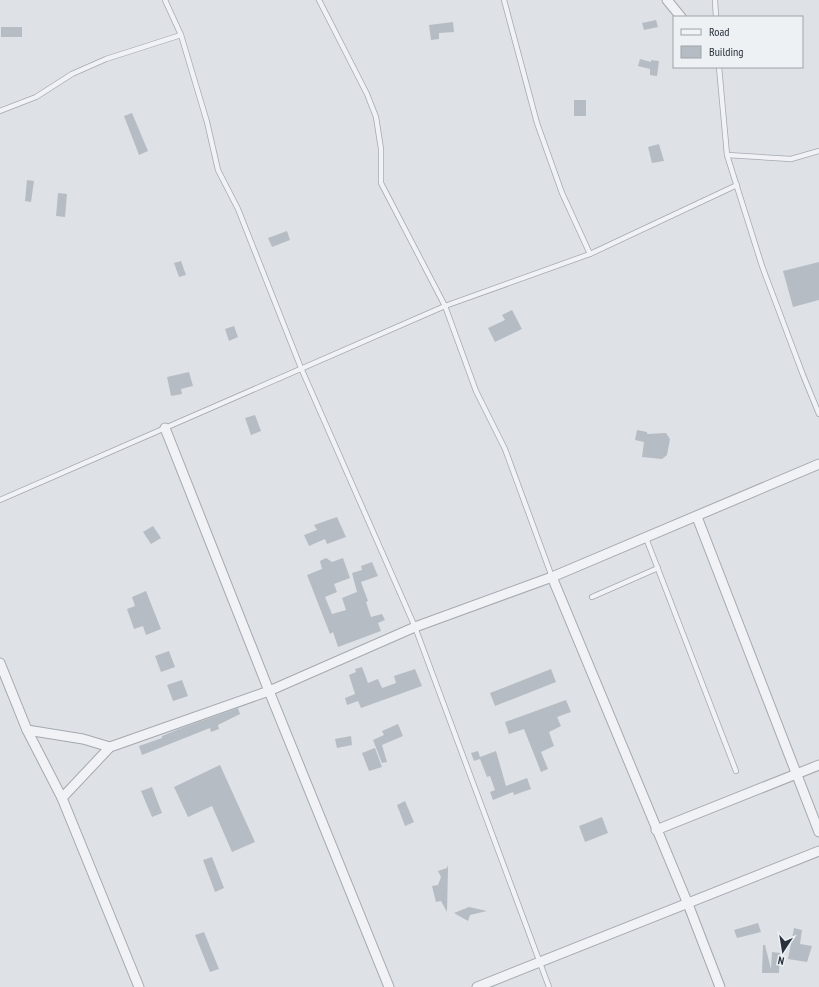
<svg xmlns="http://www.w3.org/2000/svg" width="819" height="987" viewBox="0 0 819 987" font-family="'PT Sans Narrow',sans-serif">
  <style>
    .building { fill: #b6bcc3 }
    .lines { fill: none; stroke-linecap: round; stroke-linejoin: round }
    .lane-casing { stroke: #a4a9b0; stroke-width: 6 }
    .street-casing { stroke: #a4a9b0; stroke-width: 11 }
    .lane { stroke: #f0f2f5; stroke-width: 4.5 }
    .street { stroke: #f0f2f5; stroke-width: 9 }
  </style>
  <rect width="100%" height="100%" fill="#dee2e7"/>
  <g class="building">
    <polygon points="656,20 658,27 644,30 642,23"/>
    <polygon points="453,22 454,32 439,33 439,39 431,40 429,25"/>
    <rect x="1" y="27" width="21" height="10"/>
    <polygon points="640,59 651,62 651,60 659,61 657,76 650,75 650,69 638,66"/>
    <rect x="574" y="100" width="12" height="16"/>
    <polygon points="132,113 148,151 139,155 124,116"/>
    <polygon points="659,144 664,161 652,163 648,147"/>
    <polygon points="27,180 34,181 31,202 25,201"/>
    <polygon points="58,193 67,194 65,217 56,216"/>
    <polygon points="287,231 290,240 272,247 268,238"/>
    <polygon points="181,261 186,275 179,277 174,263"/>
    <polygon points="819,262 819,300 793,307 783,271"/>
    <polygon points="512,310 522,329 495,342 488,328 505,320 502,315"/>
    <polygon points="234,326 238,337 229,341 225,329"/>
    <polygon points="189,372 193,386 181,389 182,394 171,396 167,377"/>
    <polygon points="255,415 261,431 251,435 245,418"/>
    <polygon points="637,430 647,432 647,434 666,433 670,439 667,455 662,459 642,457 644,442 635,440"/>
    <polygon points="337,517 346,537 327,544 325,539 309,546 304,535 317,530 314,525"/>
    <polygon points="153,526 161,538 151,544 143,532"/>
    <polygon points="326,558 332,562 343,558 350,578 334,584 337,592 325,597 332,614 346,610 342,598 357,592 352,573 362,570 361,566 372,562 378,576 361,582 368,601 366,602 371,617 382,614 385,620 378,623 381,631 338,647 333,632 330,634 307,575 322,569 320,561"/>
    <polygon points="146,591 161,629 146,635 143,626 134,629 127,609 135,606 132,597"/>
    <polygon points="169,651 175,667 161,672 155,656"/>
    <polygon points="362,667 368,683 378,679 382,688 396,683 394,676 415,669 422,686 361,708 358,701 347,705 345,698 355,694 349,675 356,672 355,669"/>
    <polygon points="551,669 556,682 495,706 490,693"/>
    <polygon points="182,680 188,696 173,701 167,685"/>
    <polygon points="566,700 571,712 557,717 561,726 549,732 554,746 541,752 548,769 541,772 524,729 509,734 505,722"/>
    <polygon points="238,708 240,714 218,725 219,729 211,732 210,728 142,755 139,746 162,738 162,736 179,729"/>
    <polygon points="398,724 403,736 382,745 387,762 382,763 373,740 384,735 382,731"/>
    <polygon points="351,736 352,745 337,748 335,739"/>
    <polygon points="375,748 382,767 369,771 362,753"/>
    <polygon points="478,751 480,757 496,751 506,786 527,778 531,789 514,795 513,792 493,800 490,792 495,790 490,776 487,777 480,759 474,761 471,753"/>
    <polygon points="220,765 255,842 232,852 212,806 188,817 174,787"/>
    <polygon points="152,787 162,813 152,817 141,791"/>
    <polygon points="405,801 414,822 405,826 397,805"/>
    <polygon points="602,817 608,833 585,842 579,826"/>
    <polygon points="212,857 224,888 215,892 203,860"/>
    <polygon points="448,865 448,869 447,912 441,901 436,902 432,886 438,885 441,877 438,871 447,868"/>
    <polygon points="469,907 487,911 470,915 468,921 454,913"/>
    <polygon points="758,923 761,932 737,938 734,930"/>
    <polygon points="794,928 802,930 800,944 812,946 807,962 788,959"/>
    <polygon points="204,932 219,969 210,972 195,935"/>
    <polygon points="763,945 765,945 771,969 772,952 780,953 779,973 762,973"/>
  </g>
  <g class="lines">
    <g class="lane-casing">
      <g id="lane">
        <polyline points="165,0 181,35 207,122 218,170 238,209 301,368 415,627 549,987"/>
        <polyline points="319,0 367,94 376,117 381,149 381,183 445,306 476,391 505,449 552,577"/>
        <polyline points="715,0 716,17"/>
        <polyline points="719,67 727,155 762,266 803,375 819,414"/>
        <polyline points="0,111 36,97 72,74 106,59 181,35"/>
        <polyline points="727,155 791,159 819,151"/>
        <polyline points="590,254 737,185"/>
        <polyline points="0,500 445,306 590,254 562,193 537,123 504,0"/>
        <polyline points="646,538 736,771"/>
        <polyline points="592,597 658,568"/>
      </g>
    </g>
    <g class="street-casing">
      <g id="street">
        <polyline points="667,0 681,17"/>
        <polyline points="165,428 269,691 389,987"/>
        <polyline points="697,517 819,832"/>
        <polyline points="552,577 688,904 720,987"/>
        <polyline points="0,663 27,730 62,798 139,987"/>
        <polyline points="27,730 83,739 110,747"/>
        <polyline points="62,798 110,747 269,691 415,627 552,577 819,464"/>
        <polyline points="656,830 819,765"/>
        <polyline points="477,987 819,851"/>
      </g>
    </g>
    <use href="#lane" class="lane"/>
    <use href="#street" class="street"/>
  </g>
  <rect x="673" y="16" width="130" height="52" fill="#edf1f4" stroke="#9ea4aa"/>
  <rect x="681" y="29" width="20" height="6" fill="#f0f2f5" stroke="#9ea4aa"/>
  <text x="709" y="36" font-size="12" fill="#28313c">Road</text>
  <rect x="681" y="46" width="20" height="12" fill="#b6bcc3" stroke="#9ea4aa"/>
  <text x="709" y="56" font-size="12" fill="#28313c">Building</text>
  <g transform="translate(783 951) rotate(192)" stroke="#edf1f4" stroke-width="3" paint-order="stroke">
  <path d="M0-3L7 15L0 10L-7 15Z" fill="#28313c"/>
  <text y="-6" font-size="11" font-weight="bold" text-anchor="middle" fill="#28313c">N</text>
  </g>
</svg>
